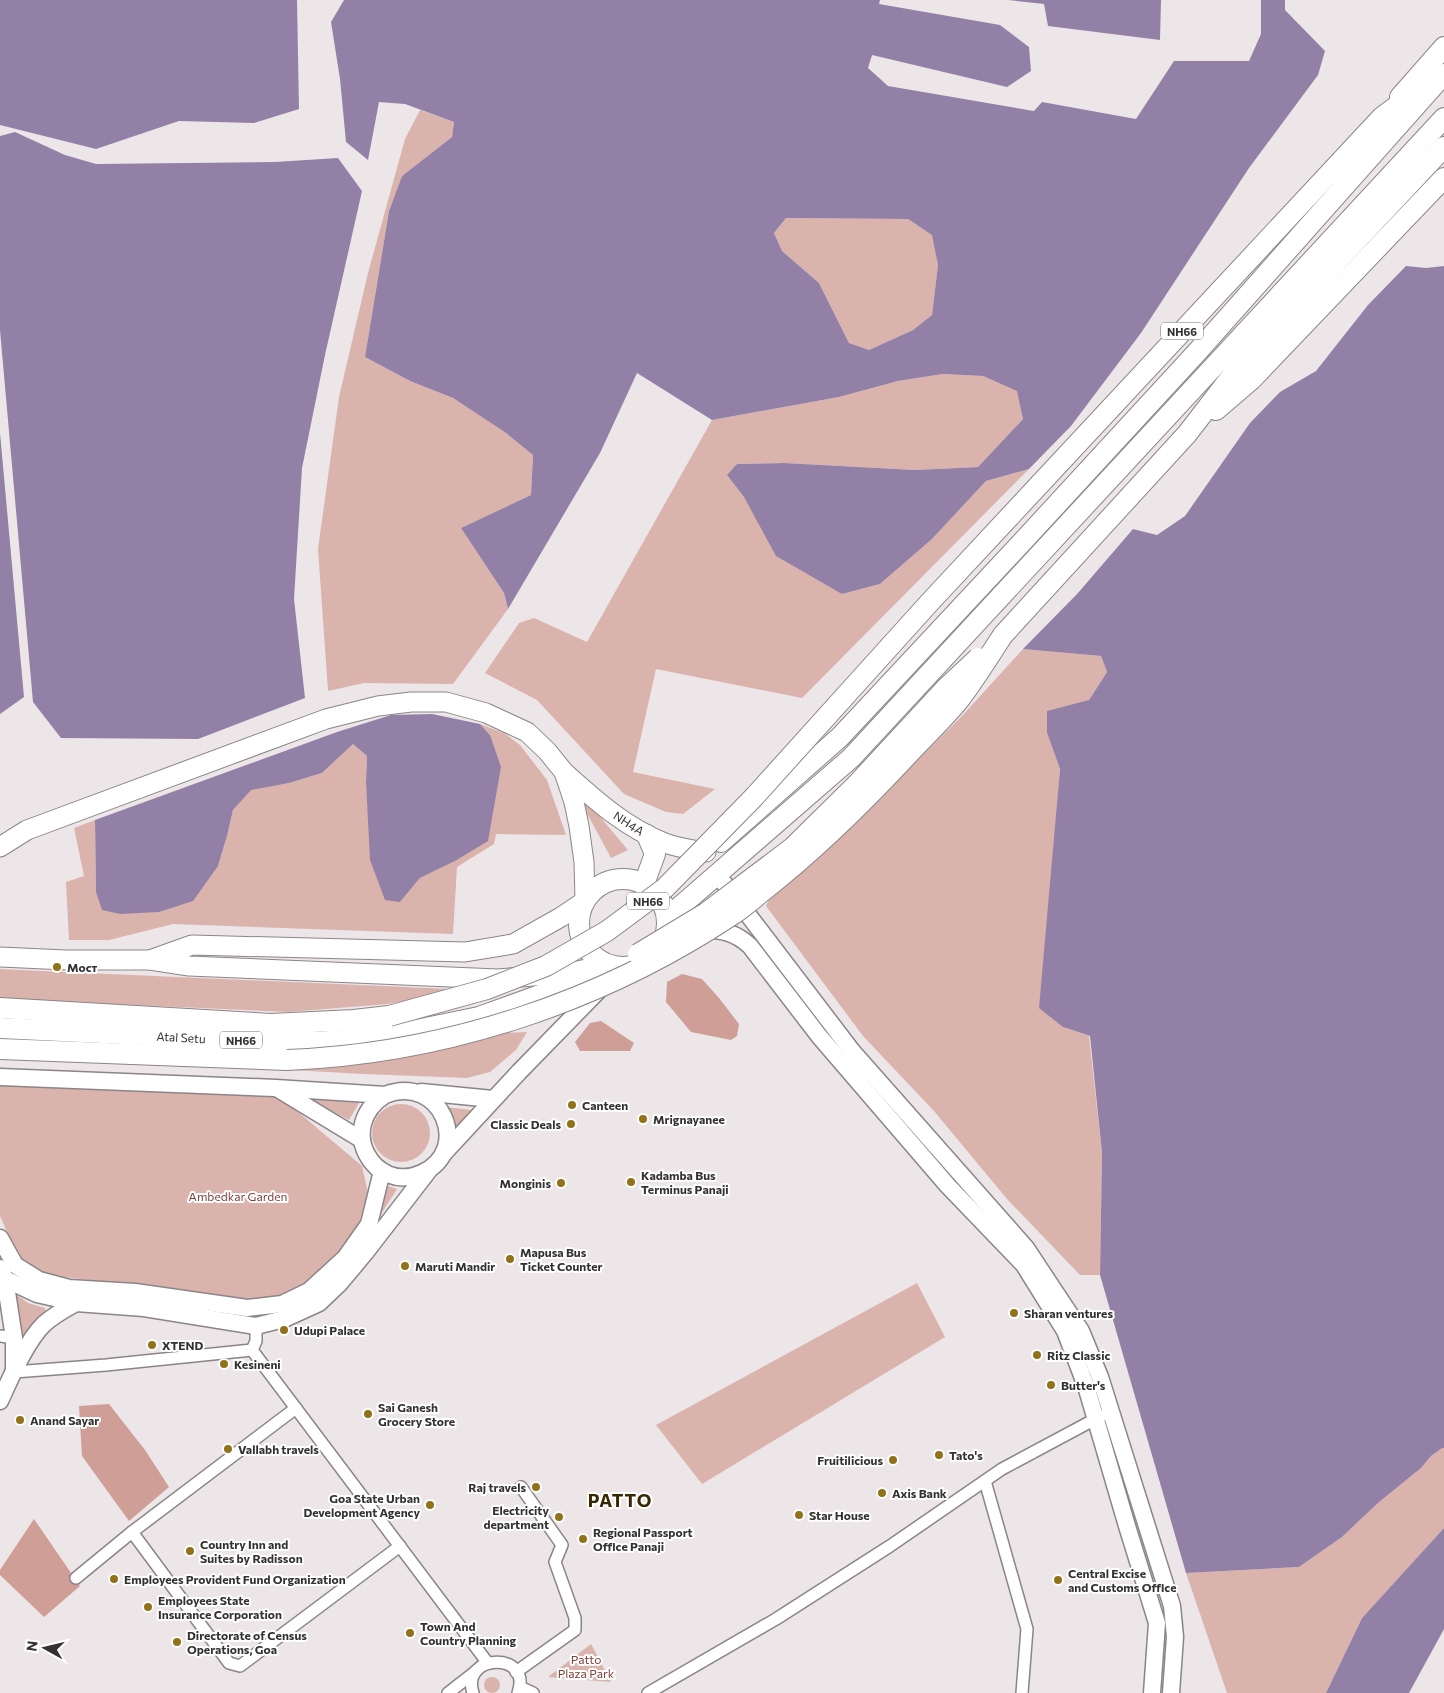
<svg xmlns="http://www.w3.org/2000/svg" width="1444" height="1693" viewBox="0 0 1444 1693" font-family="Commissioner,sans-serif">
  <style>
    .green { fill: #dbb3ad }
    .forest { fill: #ce9e97 }
    .water { fill: #9380a6; fill-rule: evenodd }
    .lines { fill: none; stroke-linecap: round; stroke-linejoin: round }
    .minor-casing { stroke: #8b8588; stroke-width: 14 }
    .secondary-casing { stroke: #8b8588; stroke-width: 19 }
    .primary-casing { stroke: #8b8588; stroke-width: 21 }
    .trunk-casing { stroke: #8b8588; stroke-width: 22 }
    .minor { stroke: #fff; stroke-width: 11 }
    .secondary { stroke: #fff; stroke-width: 16 }
    .primary { stroke: #fff; stroke-width: 19 }
    .trunk { stroke: #fff; stroke-width: 20 }
    .trunk-bridge-casing { stroke: #8b8588; stroke-width: 22; stroke-linecap: butt }
    .trunk-bridge { stroke: #fff; stroke-width: 20 }
    .poi-dot { fill: #917218; stroke: #fff; stroke-width: 2 }
    .labels { text-anchor: middle; dominant-baseline: central; stroke-width: 4; stroke-linejoin: round; paint-order: stroke }
    .shield { fill: #fff; stroke: #706f70; stroke-width: 1 }
    .shield-label { font-size: 11px; font-weight: bold; fill: #333132 }
    .street-label { font-size: 12px; fill: #333132; stroke: #fff }
    .poi-label { font-size: 12px; font-weight: bold; fill: #333132; stroke: #fff; text-anchor: start }
    .park-label { font-size: 12px; fill: #7d3e37; stroke: #fff }
    .district-label { font-size: 18px; font-weight: bold; letter-spacing: 1px; fill: #372800; stroke: #fff }
  </style>
  <rect width="100%" height="100%" fill="#ece6e9"/>
  <g class="green">
    <polygon points="420,110 454,122 452,137 402,176 389,211 365,357 410,381 453,398 506,433 533,455 531,495 461,528 504,593 508,609 453,684 364,683 328,691 318,549 339,397 368,273 405,139"/>
    <polygon points="786,218 908,219 933,235 938,265 932,315 913,330 869,350 849,343 819,283 782,251 774,233"/>
    <polygon points="943,374 983,376 1018,391 1023,419 978,467 915,470 784,463 737,464 728,476 744,497 842,594 880,584 932,539 986,481 1029,469 802,698 656,669 633,772 715,789 683,814 666,812 624,794 537,700 485,673 519,623 534,618 587,642 712,420 839,397 898,381"/>
    <polygon points="1023,649 1101,656 1107,672 1089,700 1047,733 1060,769 1051,879 1063,1027 1089,1036 1102,1153 1100,1275 1080,1275 1007,1199 934,1111 863,1036 766,906 775,888 872,805 961,717"/>
    <polygon points="480,724 504,733 520,745 547,780 566,835 496,834 494,844 457,867 453,934 173,924 109,940 69,940 66,882 84,876 74,828 95,820 96,892 218,866 227,836 233,810 251,789 289,783 322,773 353,744 367,756 366,782 368,810 400,902 420,878 455,861 490,735"/>
    <polygon points="569,780 628,850 611,858"/>
    <polygon points="0,969 64,972 450,989 426,997 388,1004 288,1012 0,999"/>
    <polygon points="527,1032 516,1050 490,1072 467,1078 364,1074 0,1054"/>
    <polygon points="0,1084 278,1095 362,1166 368,1193 359,1224 344,1252 301,1288 271,1299 248,1300 48,1275 18,1257 0,1216"/>
    <polygon points="309,1094 362,1098 349,1120 309,1099"/>
    <circle cx="401" cy="1133" r="29"/>
    <polygon points="445,1107 471,1110 452,1133"/>
    <polygon points="385,1185 397,1189 376,1222"/>
    <polygon points="917,1283 945,1337 702,1484 656,1425"/>
    <polygon points="10,1289 28,1303 45,1308 46,1312 26,1339 21,1339"/>
    <polygon points="1442,1447 1444,1448 1444,1528 1362,1618 1326,1693 1227,1693 1186,1573 1299,1567 1342,1537 1378,1503 1421,1468 1431,1456"/>
    <polygon points="591,1644 611,1682 548,1677"/>
    <circle cx="492" cy="1685" r="8"/>
  </g>
  <g class="forest">
    <polygon points="682,974 702,979 719,998 739,1024 737,1036 731,1040 691,1032 666,1002 667,982"/>
    <polygon points="601,1021 634,1043 630,1051 580,1051 575,1042 590,1023"/>
    <polygon points="109,1404 145,1450 169,1487 129,1521 82,1456 79,1406"/>
    <polygon points="34,1519 80,1586 44,1617 0,1575 0,1570"/>
  </g>
  <g class="water">
    <polygon points="0,0 297,0 299,109 254,123 179,121 96,149 0,125"/>
    <path d="M 344,0 L 880,0 L 879,4 L 1000,25 L 1029,47 L 1031,71 L 1007,87 L 872,55 L 868,68 L 888,86 L 1034,111 L 1042,102 L 1136,119 L 1174,61 L 1249,61 L 1261,34 L 1261,0 L 1285,0 L 1285,10 L 1325,51 L 1318,75 L 1249,168 L 1141,333 L 1071,426 L 1029,469 L 986,481 L 932,539 L 880,584 L 842,594 L 776,556 L 744,497 L 727,475 L 737,464 L 784,463 L 915,470 L 978,467 L 1023,419 L 1017,391 L 983,376 L 943,374 L 898,381 L 839,397 L 712,420 L 637,373 L 600,453 L 508,609 L 504,593 L 461,528 L 531,495 L 533,455 L 506,433 L 453,398 L 410,381 L 365,357 L 389,211 L 402,176 L 452,137 L 454,122 L 405,104 L 379,102 L 368,160 L 346,142 L 340,79 L 331,22 ZM 786,218 L 908,219 L 932,235 L 938,265 L 932,315 L 913,330 L 869,350 L 849,343 L 819,283 L 782,251 L 774,233 Z"/>
    <polygon points="1008,0 1161,0 1160,40 1048,26 1044,4"/>
    <polygon points="15,132 65,155 96,164 275,162 338,158 362,191 325,355 302,468 294,599 305,698 198,739 61,738 33,702 0,330 0,136"/>
    <polygon points="1406,266 1426,268 1444,266 1444,1448 1442,1448 1431,1456 1421,1468 1378,1503 1342,1537 1299,1567 1186,1573 1100,1275 1102,1153 1090,1036 1063,1027 1039,1008 1060,769 1047,733 1047,711 1089,700 1107,672 1101,656 1023,649 1078,593 1133,529 1157,535 1185,516 1250,423 1280,392 1316,371 1368,305"/>
    <polygon points="0,433 24,697 0,714"/>
    <polygon points="432,714 480,724 490,735 501,767 488,841 455,861 420,878 400,902 385,900 370,860 366,782 367,756 353,744 322,773 289,783 251,790 233,810 227,836 218,866 193,901 159,912 120,914 102,910 96,892 95,820 337,732 391,715"/>
    <polygon points="1444,1528 1444,1629 1409,1693 1326,1693 1362,1618"/>
  </g>
  <g class="lines">
    <g class="minor-casing">
      <g id="minor">
        <polyline points="0,1336 14,1338"/>
        <polyline points="252,1350 487,1662"/>
        <polyline points="252,1350 256,1341 256,1326"/>
        <polyline points="14,1372 106,1365 252,1350"/>
        <polyline points="985,1481 1027,1629 1022,1693"/>
        <polyline points="132,1532 229,1663 240,1666 400,1546"/>
        <polyline points="76,1578 132,1532 296,1408"/>
        <polyline points="516,1672 575,1630 575,1618 555,1562 562,1545 521,1487"/>
        <polyline points="520,1687 533,1693"/>
        <polyline points="448,1693 475,1672"/>
        <path d="M 473,1693 C 460,1653 533,1651 518,1693"/>
        <polyline points="648,1693 776,1619 890,1546 1002,1469 1101,1416"/>
      </g>
    </g>
    <g class="secondary-casing">
      <g id="secondary">
        <polyline points="717,874 852,1051 1026,1248 1081,1331 1100,1377 1172,1606 1175,1637 1171,1693"/>
        <path d="M 702,929 C 722,930 735,932 750,946 L 819,1036 L 948,1186 L 1024,1265 L 1065,1331 L 1086,1386 L 1127,1526 L 1157,1623 L 1152,1693"/>
        <path d="M 0,1077 L 276,1088 L 385,1095 C 441,1073 473,1150 422,1173 C 374,1195 335,1127 385,1095"/>
        <polyline points="278,1089 362,1140"/>
        <polyline points="421,1092 493,1099"/>
        <polyline points="444,1153 519,1072 600,989"/>
        <polyline points="0,1238 15,1265 39,1280 69,1288 135,1292 247,1308 282,1304 309,1291 345,1258 369,1224 382,1171"/>
        <polyline points="0,1268 5,1279 37,1294 76,1303 144,1308 256,1326 284,1319 319,1303 340,1283 365,1253 429,1170"/>
        <polyline points="5,1279 14,1338 14,1369"/>
        <path d="M 0,1401 C 10,1379 27,1340 44,1324 C 54,1315 65,1309 76,1303"/>
      </g>
    </g>
    <g class="primary-casing">
      <g id="primary">
        <path d="M 565,773 C 595,800 626,828 665,843 C 678,848 693,850 706,852"/>
        <polyline points="0,847 27,830 326,719 378,706 411,702 446,702 486,713 527,732 547,751 564,772 574,802 579,826 584,862 585,901 561,917 513,944 465,952 192,945 150,960"/>
        <polyline points="0,957 66,960 150,960 189,966 498,979 567,973 607,965"/>
      </g>
    </g>
    <g class="trunk-casing">
      <g id="trunk">
        <polyline points="1400,97 1444,47"/>
        <polyline points="1216,410 1251,380 1444,178"/>
        <polyline points="1003,635 1187,434 1241,364 1444,147"/>
        <polyline points="846,695 930,602 1382,117 1417,91"/>
        <polyline points="721,842 840,737 1024,540 1198,351 1444,74"/>
        <circle cx="623" cy="923" r="44"/>
        <polyline points="644,884 655,854 647,835"/>
        <polyline points="668,917 851,758 1444,118"/>
        <polyline points="0,1008 271,1024 354,1020 389,1016"/>
        <polyline points="0,1028 267,1041 317,1042 357,1039 392,1035 479,1017 598,974"/>
        <polyline points="0,1049 287,1060"/>
      </g>
    </g>
    <use href="#minor" class="minor"/>
    <use href="#secondary" class="secondary"/>
    <use href="#primary" class="primary"/>
    <use href="#trunk" class="trunk"/>
    <g class="trunk-bridge-casing">
      <g id="trunk-bridge">
        <polyline points="638,954 706,913 792,848 858,783 946,688 978,658"/>
        <polyline points="389,1016 487,989 546,966 607,931 665,888 755,796 846,695"/>
        <path d="M 287,1060 C 444,1054 601,1002 732,915 C 743,908 753,899 763,891 C 814,851 859,807 903,760 C 921,740 942,721 959,700 C 975,679 989,656 1003,635"/>
      </g>
    </g>
    <use href="#trunk-bridge" class="trunk-bridge"/>
  </g>
  <g class="poi-dot">
    <circle cx="57" cy="967" r="5"/>
    <circle cx="572" cy="1105" r="5"/>
    <circle cx="643" cy="1119" r="5"/>
    <circle cx="571" cy="1124" r="5"/>
    <circle cx="631" cy="1182" r="5"/>
    <circle cx="561" cy="1183" r="5"/>
    <circle cx="510" cy="1259" r="5"/>
    <circle cx="405" cy="1266" r="5"/>
    <circle cx="1014" cy="1313" r="5"/>
    <circle cx="284" cy="1330" r="5"/>
    <circle cx="152" cy="1345" r="5"/>
    <circle cx="1037" cy="1355" r="5"/>
    <circle cx="224" cy="1364" r="5"/>
    <circle cx="1051" cy="1385" r="5"/>
    <circle cx="368" cy="1414" r="5"/>
    <circle cx="20" cy="1420" r="5"/>
    <circle cx="228" cy="1449" r="5"/>
    <circle cx="939" cy="1455" r="5"/>
    <circle cx="893" cy="1460" r="5"/>
    <circle cx="536" cy="1487" r="5"/>
    <circle cx="882" cy="1493" r="5"/>
    <circle cx="430" cy="1505" r="5"/>
    <circle cx="799" cy="1515" r="5"/>
    <circle cx="559" cy="1517" r="5"/>
    <circle cx="583" cy="1539" r="5"/>
    <circle cx="190" cy="1551" r="5"/>
    <circle cx="114" cy="1579" r="5"/>
    <circle cx="1058" cy="1580" r="5"/>
    <circle cx="148" cy="1607" r="5"/>
    <circle cx="410" cy="1633" r="5"/>
    <circle cx="177" cy="1642" r="5"/>
  </g>
  <g class="labels">
    <g class="shield">
      <rect x="1161" y="322.5" width="42" height="17" rx="4"/>
      <rect x="627" y="892.5" width="42" height="17" rx="4"/>
      <rect x="220" y="1031.5" width="42" height="17" rx="4"/>
    </g>
    <g class="shield-label">
      <text x="1182" y="331">NH66</text>
      <text x="648" y="901">NH66</text>
      <text x="241" y="1040">NH66</text>
    </g>
    <g class="street-label">
      <text transform="translate(629 823) rotate(33)">NH4A</text>
      <text transform="translate(181 1037) rotate(3)">Atal Setu</text>
    </g>
    <g class="poi-label">
      <text x="67" y="967">Мост</text>
      <text x="582" y="1105">Canteen</text>
      <text x="653" y="1119">Mrignayanee</text>
      <text x="561" y="1124" text-anchor="end">Classic Deals</text>
      <text x="641" y="1175">Kadamba Bus<tspan x="641" dy="14">Terminus Panaji</tspan></text>
      <text x="551" y="1183" text-anchor="end">Monginis</text>
      <text x="520" y="1252">Mapusa Bus<tspan x="520" dy="14">Ticket Counter</tspan></text>
      <text x="415" y="1266">Maruti Mandir</text>
      <text x="1024" y="1313">Sharan ventures</text>
      <text x="294" y="1330">Udupi Palace</text>
      <text x="162" y="1345">XTEND</text>
      <text x="1047" y="1355">Ritz Classic</text>
      <text x="234" y="1364">Kesineni</text>
      <text x="1061" y="1385">Butter's</text>
      <text x="378" y="1407">Sai Ganesh<tspan x="378" dy="14">Grocery Store</tspan></text>
      <text x="30" y="1420">Anand Sayar</text>
      <text x="238" y="1449">Vallabh travels</text>
      <text x="949" y="1455">Tato's</text>
      <text x="883" y="1460" text-anchor="end">Fruitilicious</text>
      <text x="526" y="1487" text-anchor="end">Raj travels</text>
      <text x="892" y="1493">Axis Bank</text>
      <text x="420" y="1498" text-anchor="end">Goa State Urban<tspan x="420" dy="14">Development Agency</tspan></text>
      <text x="549" y="1510" text-anchor="end">Electricity<tspan x="549" dy="14">department</tspan></text>
      <text x="809" y="1515">Star House</text>
      <text x="593" y="1532">Regional Passport<tspan x="593" dy="14">Office Panaji</tspan></text>
      <text x="200" y="1544">Country Inn and<tspan x="200" dy="14">Suites by Radisson</tspan></text>
      <text x="1068" y="1573">Central Excise<tspan x="1068" dy="14">and Customs Office</tspan></text>
      <text x="124" y="1579">Employees Provident Fund Organization</text>
      <text x="158" y="1600">Employees State<tspan x="158" dy="14">Insurance Corporation</tspan></text>
      <text x="420" y="1626">Town And<tspan x="420" dy="14">Country Planning</tspan></text>
      <text x="187" y="1635">Directorate of Census<tspan x="187" dy="14">Operations, Goa</tspan></text>
    </g>
    <g class="park-label">
      <text x="238" y="1196">Ambedkar Garden</text>
      <text x="586" y="1659">Patto<tspan x="586" dy="14">Plaza Park</tspan></text>
    </g>
    <g class="district-label">
      <text x="620" y="1500">PATTO</text>
    </g>
  </g>
  <g transform="translate(45 1648) rotate(278)" stroke="#ffffff" stroke-width="4" paint-order="stroke">
  <path d="M0-4L9 19L0 12L-9 19Z" fill="#333132"/>
  <text y="-8" font-size="14" font-weight="bold" text-anchor="middle" fill="#333132">N</text>
  </g>
</svg>
